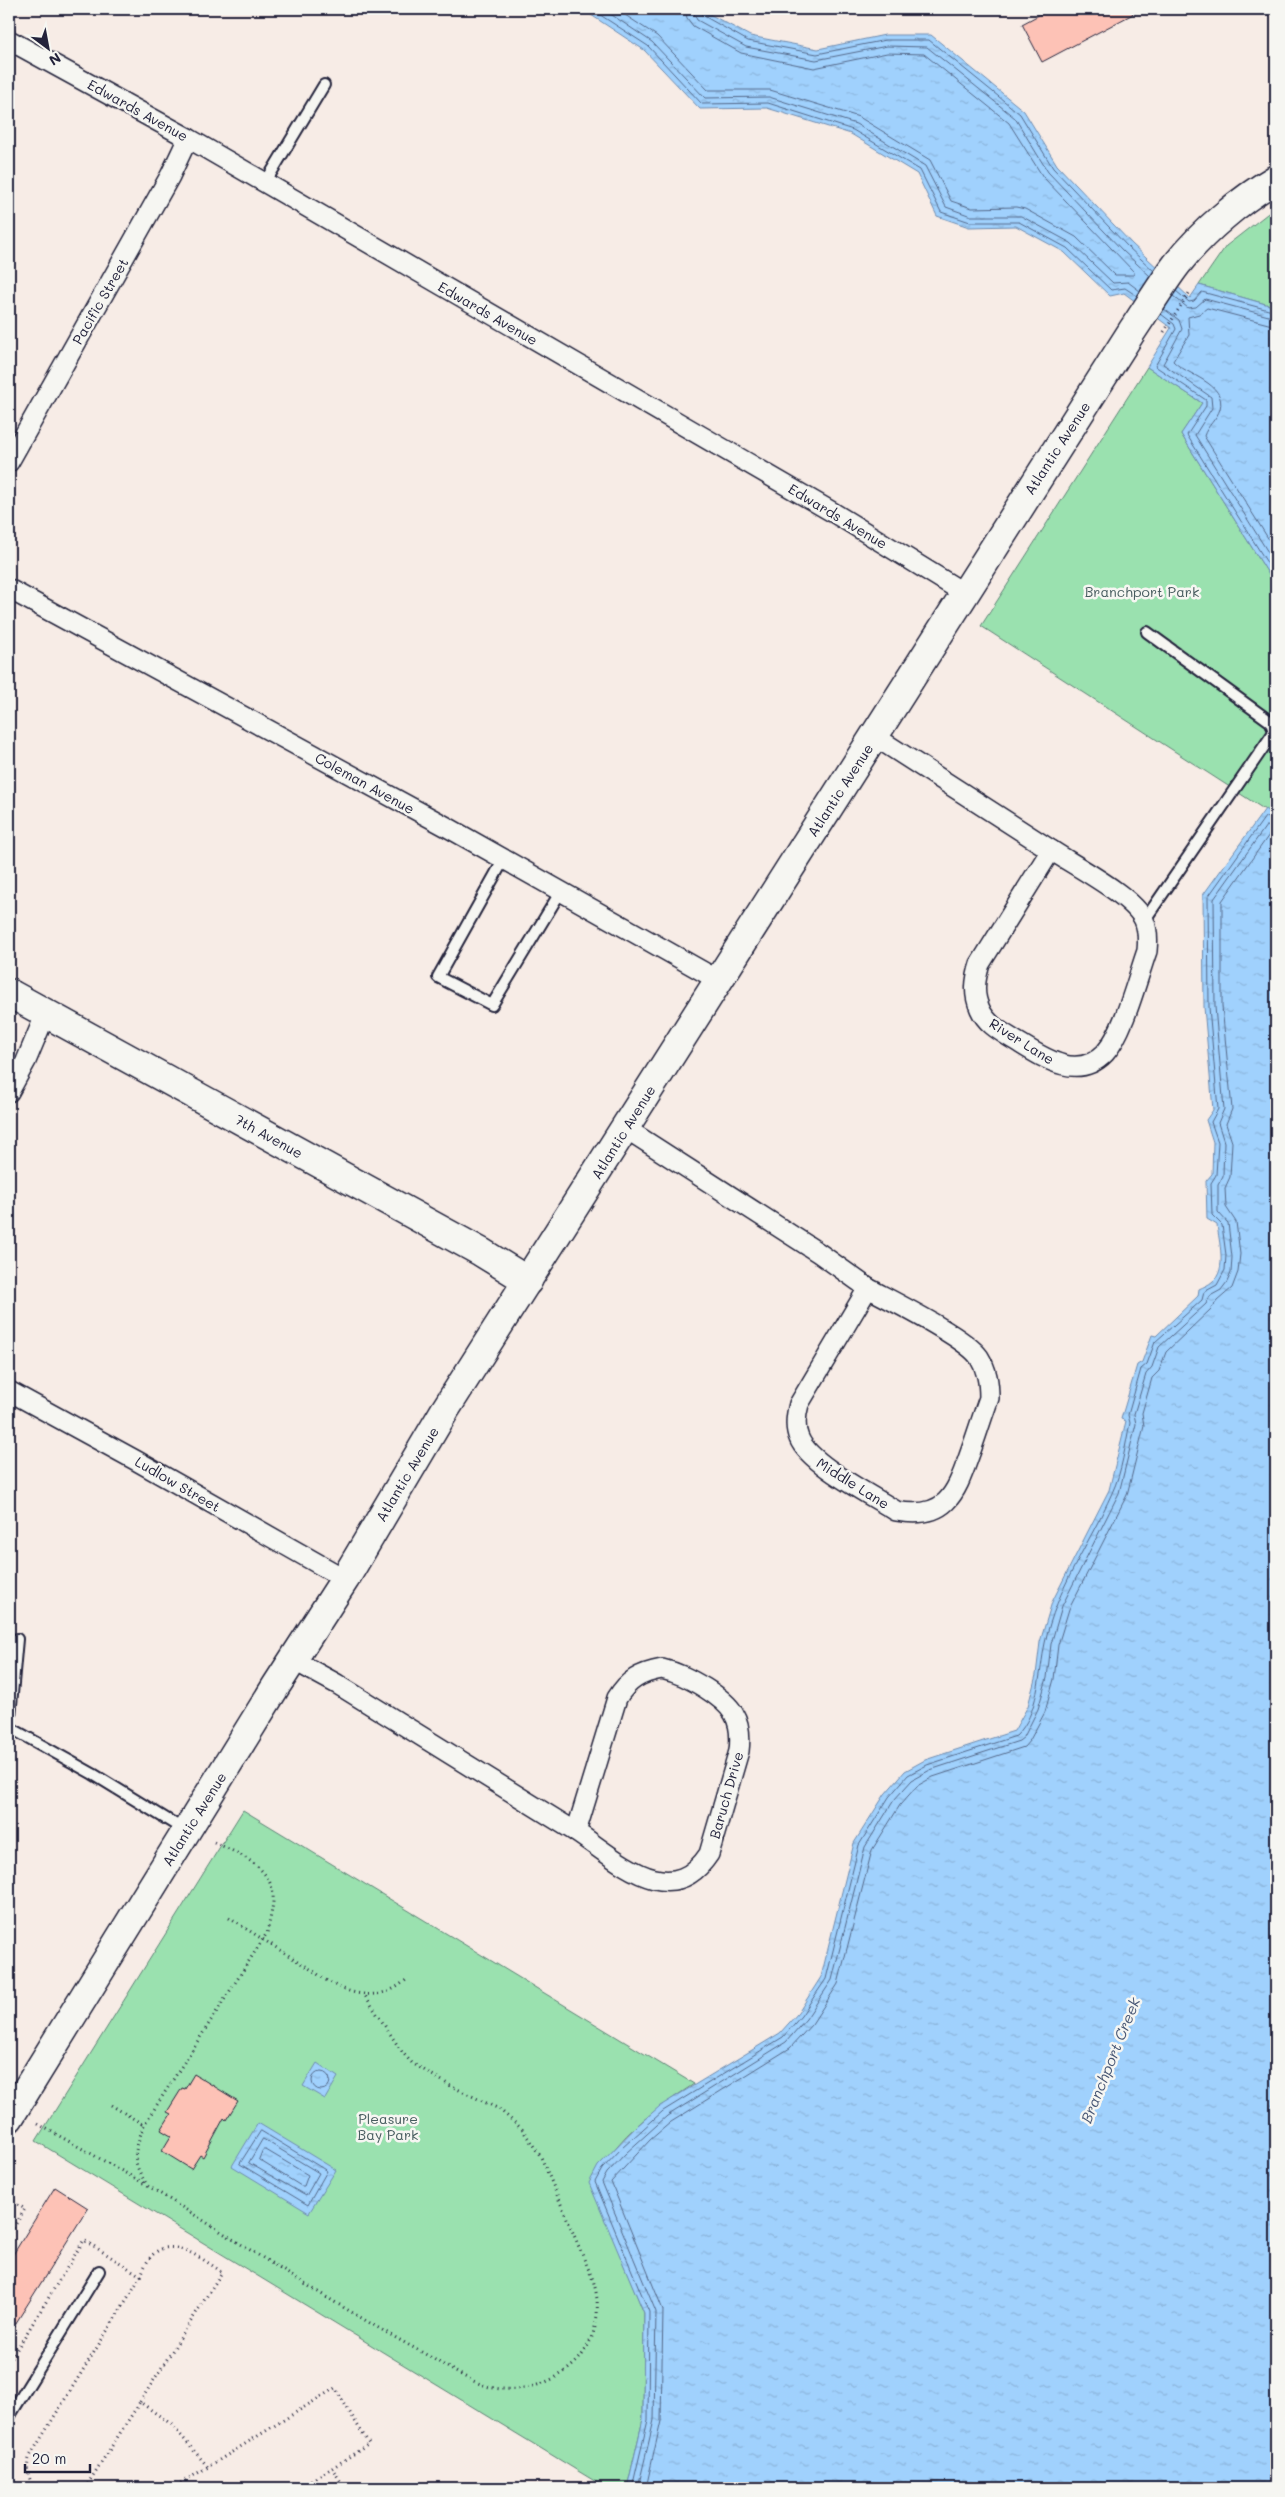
<svg xmlns="http://www.w3.org/2000/svg" width="1285" height="2497" viewBox="0 0 1285 2497" font-family="Mali,sans-serif">
  <style>
    .green { fill: #9ae1af; stroke: #5e8275 }
    .water { fill: url(#water-ripples); stroke: #6e8baf }
    .lines { fill: none; stroke-linecap: round; stroke-linejoin: round }
    .shore { stroke: #546889; stroke-width: 1 }
    .building { fill: #fdc2b6; stroke: #22223b }
    .lane-casing { stroke: #22223b; stroke-width: 14 }
    .street-casing { stroke: #22223b; stroke-width: 22 }
    .secondary-casing { stroke: #22223b; stroke-width: 31 }
    .path { stroke: #22223b; stroke-width: 3; stroke-dasharray: 1 4; stroke-linecap: butt }
    .lane { stroke: #f6f6f2; stroke-width: 10 }
    .street { stroke: #f6f6f2; stroke-width: 19 }
    .secondary { stroke: #f6f6f2; stroke-width: 28 }
    .labels { text-anchor: middle; dominant-baseline: central; stroke-width: 5; stroke-linejoin: round; paint-order: stroke }
    .street-label { font-size: 14px; fill: #22223b; stroke: #f6f6f2 }
    .park-label { font-size: 14px; fill: #465b5e; stroke: #f6f6f2 }
    .water-label { font-size: 15px; font-style: italic; fill: #485775; stroke: #f6f6f2 }
  </style>
  <defs>
    <pattern id="water-ripples" width="26" height="14" patternUnits="userSpaceOnUse" patternTransform="scale(1.25)"><rect width="26" height="14" fill="#a0d1fd"/><path d="M2 4q2-2 4 0t4 0M15 11q2-2 4 0t4 0" fill="none" stroke="#8ab3da"/></pattern>
  </defs>
  <rect width="100%" height="100%" fill="#f7ece6"/>
  <filter id="ink" filterUnits="userSpaceOnUse"><feTurbulence type="fractalNoise" baseFrequency=".02" numOctaves="2"/><feDisplacementMap in="SourceGraphic" scale="10" xChannelSelector="R" yChannelSelector="G"/><feConvolveMatrix kernelMatrix="1 2 1 2 8 2 1 2 1" color-interpolation-filters="sRGB"/></filter>
  <g filter="url(#ink)">
    <g class="green">
      <polygon points="1276,207 1276,307 1199,285 1226,246"/>
      <polygon points="1147,367 1202,403 1181,434 1276,586 1276,817 981,626"/>
      <path d="M 243,1810 L 694,2084 C 667,2102 639,2120 618,2145 C 608,2157 599,2170 590,2182 L 644,2313 L 643,2419 L 627,2488 L 606,2488 L 36,2141 Z"/>
    </g>
    <g class="water">
      <polygon points="582,9 700,9 750,36 818,49 885,35 931,35 1024,111 1057,165 1132,244 1190,298 1199,285 1276,307 1276,586 1181,434 1202,403 1147,367 1171,328 1124,293 1110,296 1064,252 1016,226 969,227 937,216 917,174 851,134 767,108 700,109 644,50"/>
      <path d="M 1265,809 L 1276,817 L 1276,2488 L 627,2488 L 643,2419 L 644,2313 L 589,2183 L 598,2166 L 637,2126 L 660,2106 L 780,2033 L 798,2013 L 821,1977 L 854,1843 L 885,1794 L 905,1771 L 925,1760 L 1014,1731 L 1028,1706 L 1036,1675 L 1040,1642 L 1052,1602 L 1109,1490 L 1126,1421 L 1121,1419 L 1137,1365 L 1142,1362 L 1152,1335 L 1156,1336 L 1198,1296 L 1199,1289 C 1203,1287 1209,1285 1213,1281 C 1227,1270 1219,1241 1217,1225 L 1207,1219 L 1206,1181 L 1212,1174 L 1213,1142 L 1206,1120 L 1213,1110 L 1204,1007 L 1203,895 Z"/>
      <polygon points="317,2063 338,2077 325,2099 303,2086"/>
      <polygon points="258,2123 336,2170 309,2213 232,2166"/>
    </g>
    <g class="lines">
      <g class="shore">
        <polyline points="591,9 648,46 702,104 768,103 853,130 920,170 941,212 970,222 1019,222 1067,248 1111,290 1125,288 1137,296"/>
        <polyline points="603,9 652,42 705,98 769,97 856,124 925,166 946,207 971,216 1021,216 1071,243 1113,283 1128,282 1140,291"/>
        <polyline points="616,9 657,36 708,90 770,90 859,117 930,160 951,201 972,208 1016,207 1025,209 1076,237 1115,275 1134,275 1134,272 1043,177 1009,123 924,54 887,53 814,68 741,53 693,26 687,18 685,9"/>
        <polyline points="692,9 697,20 746,47 816,60 887,46 927,47 1015,118 1048,172 1123,251 1150,276"/>
        <polyline points="699,9 702,15 748,41 817,54 886,40 929,40 1020,114 1053,168 1128,247 1154,271"/>
        <polyline points="1176,291 1189,302 1194,301 1202,292 1276,312"/>
        <polyline points="1173,296 1188,308 1196,307 1205,299 1276,318"/>
        <polyline points="1164,309 1179,320 1182,329 1163,364 1211,397 1212,408 1195,435 1276,565"/>
        <polyline points="1161,314 1174,324 1176,329 1155,366 1206,400 1206,406 1187,435 1276,577"/>
        <path d="M 1276,326 L 1207,308 L 1199,314 L 1188,317 L 1189,335 L 1173,361 C 1186,375 1227,383 1220,409 C 1217,419 1207,426 1204,436 L 1276,551"/>
        <circle cx="321" cy="2081" r="9"/>
        <polygon points="261,2131 327,2171 308,2205 240,2164"/>
        <polygon points="263,2139 319,2173 306,2196 249,2163"/>
        <polygon points="263,2150 266,2150 308,2175 304,2186 301,2186 259,2160"/>
        <path d="M 632,2488 L 648,2420 L 649,2312 L 595,2182 L 602,2169 L 622,2148 L 663,2111 L 783,2037 L 801,2016 L 826,1979 L 859,1845 L 889,1797 L 908,1775 L 927,1765 L 1016,1736 C 1039,1714 1039,1672 1045,1643 C 1056,1589 1090,1543 1112,1493 C 1122,1472 1125,1446 1130,1423 L 1128,1415 L 1141,1369 L 1147,1364 L 1155,1342 L 1202,1300 L 1204,1292 L 1217,1285 L 1225,1270 L 1226,1255 L 1222,1225 L 1212,1215 L 1211,1183 L 1216,1175 L 1218,1142 L 1211,1122 L 1218,1109 L 1209,1007 L 1208,897 L 1265,817 L 1276,820"/>
        <polyline points="638,2488 654,2420 656,2312 602,2182 607,2173 626,2153 667,2116 786,2042 806,2019 832,1980 865,1847 894,1800 912,1780 930,1770 1019,1741 1024,1737 1038,1709 1047,1678 1051,1644 1062,1606 1119,1493 1136,1424 1134,1414 1146,1374 1152,1367 1159,1347 1206,1304 1210,1296 1221,1290 1227,1282 1231,1273 1232,1257 1228,1223 1218,1212 1218,1185 1223,1176 1224,1142 1218,1123 1224,1109 1215,1007 1214,899 1266,826 1276,827"/>
        <polyline points="646,2488 661,2421 663,2310 611,2182 650,2140 671,2122 790,2048 812,2024 838,1984 872,1850 900,1805 917,1786 933,1777 1024,1747 1030,1740 1045,1712 1054,1679 1058,1645 1069,1609 1127,1495 1144,1426 1142,1413 1152,1378 1159,1371 1166,1352 1211,1309 1217,1301 1232,1288 1238,1272 1240,1254 1236,1222 1226,1207 1225,1188 1230,1177 1232,1142 1226,1124 1232,1109 1222,1006 1222,901 1269,835 1276,834"/>
      </g>
    </g>
    <g class="building">
      <polygon points="1050,9 1130,9 1133,14 1042,62 1022,24"/>
      <polygon points="194,2074 238,2101 226,2120 224,2118 203,2157 200,2155 191,2169 162,2151 171,2136 161,2130 171,2114 167,2112 182,2088 185,2089"/>
      <polygon points="55,2187 88,2208 9,2334 9,2261"/>
    </g>
    <g class="lines">
      <g class="lane-casing">
        <g id="lane">
          <polyline points="265,183 324,85"/>
          <polyline points="504,859 438,977 492,1005 561,891"/>
          <polyline points="1144,921 1274,732 1271,722 1147,632"/>
          <polyline points="17,1639 9,1727 93,1774 186,1831"/>
          <polyline points="9,2417 99,2271"/>
        </g>
      </g>
      <g class="street-casing">
        <g id="street">
          <polyline points="9,40 188,138 834,513 964,593"/>
          <polyline points="9,462 170,176 188,138"/>
          <polyline points="9,589 447,827 718,980"/>
          <polyline points="874,736 1051,850"/>
          <path d="M 1051,850 C 1075,866 1133,896 1144,920 C 1148,930 1148,941 1147,951 C 1137,979 1124,1032 1105,1053 C 1077,1082 1042,1057 1016,1041 C 1002,1032 987,1025 980,1009 C 973,994 975,980 980,964 Z"/>
          <polyline points="9,1092 26,1061 46,1013"/>
          <polyline points="625,1128 819,1253 868,1288"/>
          <path d="M 868,1288 C 892,1301 965,1337 979,1357 C 987,1370 989,1382 989,1398 C 982,1417 976,1437 969,1456 C 955,1496 945,1520 896,1511 C 871,1495 809,1464 799,1438 C 794,1427 796,1415 799,1404 Z"/>
          <polyline points="9,1391 137,1461 345,1579"/>
          <polyline points="293,1660 337,1684 576,1832"/>
          <path d="M 662,1669 C 679,1673 690,1679 705,1688 C 732,1705 743,1718 739,1751 L 709,1854 C 670,1913 617,1859 576,1832 L 617,1698 C 628,1680 640,1673 662,1669 Z"/>
        </g>
      </g>
      <g class="secondary-casing">
        <g id="secondary">
          <polyline points="9,993 481,1252 528,1281"/>
          <path d="M 9,2118 L 276,1686 L 345,1579 L 445,1410 L 1132,331 C 1147,309 1161,285 1177,264 C 1203,231 1240,200 1276,179"/>
        </g>
      </g>
      <g class="path">
        <polyline points="1164,332 1191,290"/>
        <path d="M 214,1842 C 239,1854 276,1868 273,1902 C 272,1912 269,1923 267,1933 L 144,2125 C 134,2153 130,2160 148,2186 C 237,2241 325,2299 416,2349 C 439,2361 469,2383 494,2388 C 524,2393 555,2383 577,2361 C 597,2339 602,2308 593,2280 L 541,2157 L 522,2129 L 499,2109 L 451,2086 L 412,2063 L 402,2052 L 364,1994"/>
        <path d="M 229,1918 L 315,1972 C 342,1994 378,2005 406,1980"/>
        <polyline points="111,2105 144,2125"/>
        <polyline points="38,2124 147,2185"/>
        <polyline points="9,2199 25,2209 9,2235"/>
        <path d="M 9,2362 L 84,2240 L 141,2276 L 30,2456 C 25,2468 28,2476 34,2488"/>
        <path d="M 140,2402 L 222,2272 C 194,2253 157,2226 141,2276"/>
        <polyline points="85,2488 140,2402 171,2424 208,2467 335,2388 369,2444 332,2468 345,2488"/>
        <polyline points="172,2488 208,2467"/>
        <polyline points="298,2488 332,2468"/>
      </g>
      <use href="#lane" class="lane"/>
      <use href="#street" class="street"/>
      <use href="#secondary" class="secondary"/>
    </g>
  </g>
  <g class="labels">
    <g class="street-label">
      <text transform="translate(138 110) rotate(29)">Edwards Avenue</text>
      <text transform="translate(100 301) rotate(-60)">Pacific Street</text>
      <text transform="translate(488 313) rotate(30)">Edwards Avenue</text>
      <text transform="translate(1057 448) rotate(-57)">Atlantic Avenue</text>
      <text transform="translate(838 516) rotate(31)">Edwards Avenue</text>
      <text transform="translate(365 783) rotate(29)">Coleman Avenue</text>
      <text transform="translate(840 790) rotate(-57)">Atlantic Avenue</text>
      <text transform="translate(1022 1041) rotate(32)">River Lane</text>
      <text transform="translate(623 1132) rotate(-58)">Atlantic Avenue</text>
      <text transform="translate(269 1136) rotate(29)">7th Avenue</text>
      <text transform="translate(407 1474) rotate(-59)">Atlantic Avenue</text>
      <text transform="translate(853 1483) rotate(32)">Middle Lane</text>
      <text transform="translate(178 1484) rotate(30)">Ludlow Street</text>
      <text transform="translate(726 1795) rotate(-74)">Baruch Drive</text>
      <text transform="translate(194 1819) rotate(-58)">Atlantic Avenue</text>
    </g>
    <g class="park-label">
      <text x="1142" y="591">Branchport Park</text>
      <text x="388" y="2118">Pleasure<tspan x="388" dy="16">Bay Park</tspan></text>
    </g>
    <g class="water-label">
      <text transform="translate(1110 2060) rotate(-68)">Branchport Creek</text>
    </g>
  </g>
  <rect width="1285" height="2497" fill="none" stroke="#f6f6f2" stroke-width="30"/>
  <rect x="15" y="15" width="1255" height="2467" fill="none" stroke="#22223b" stroke-width="2" filter="url(#ink)"/>
  <g transform="translate(48 48) rotate(148)" stroke="#f6f6f2" stroke-width="4" paint-order="stroke">
  <path d="M0-4L9 19L0 12L-9 19Z" fill="#22223b"/>
  <text y="-8" font-size="14" font-weight="bold" text-anchor="middle" fill="#22223b">N</text>
  </g>
  <path d="M25 2464v8h65v-8" fill="none" stroke="#22223b" stroke-width="2.5"/>
  <text x="32" y="2464" font-size="15" fill="#22223b" stroke="#f6f6f2" stroke-width="4" paint-order="stroke">20 m</text>
</svg>
